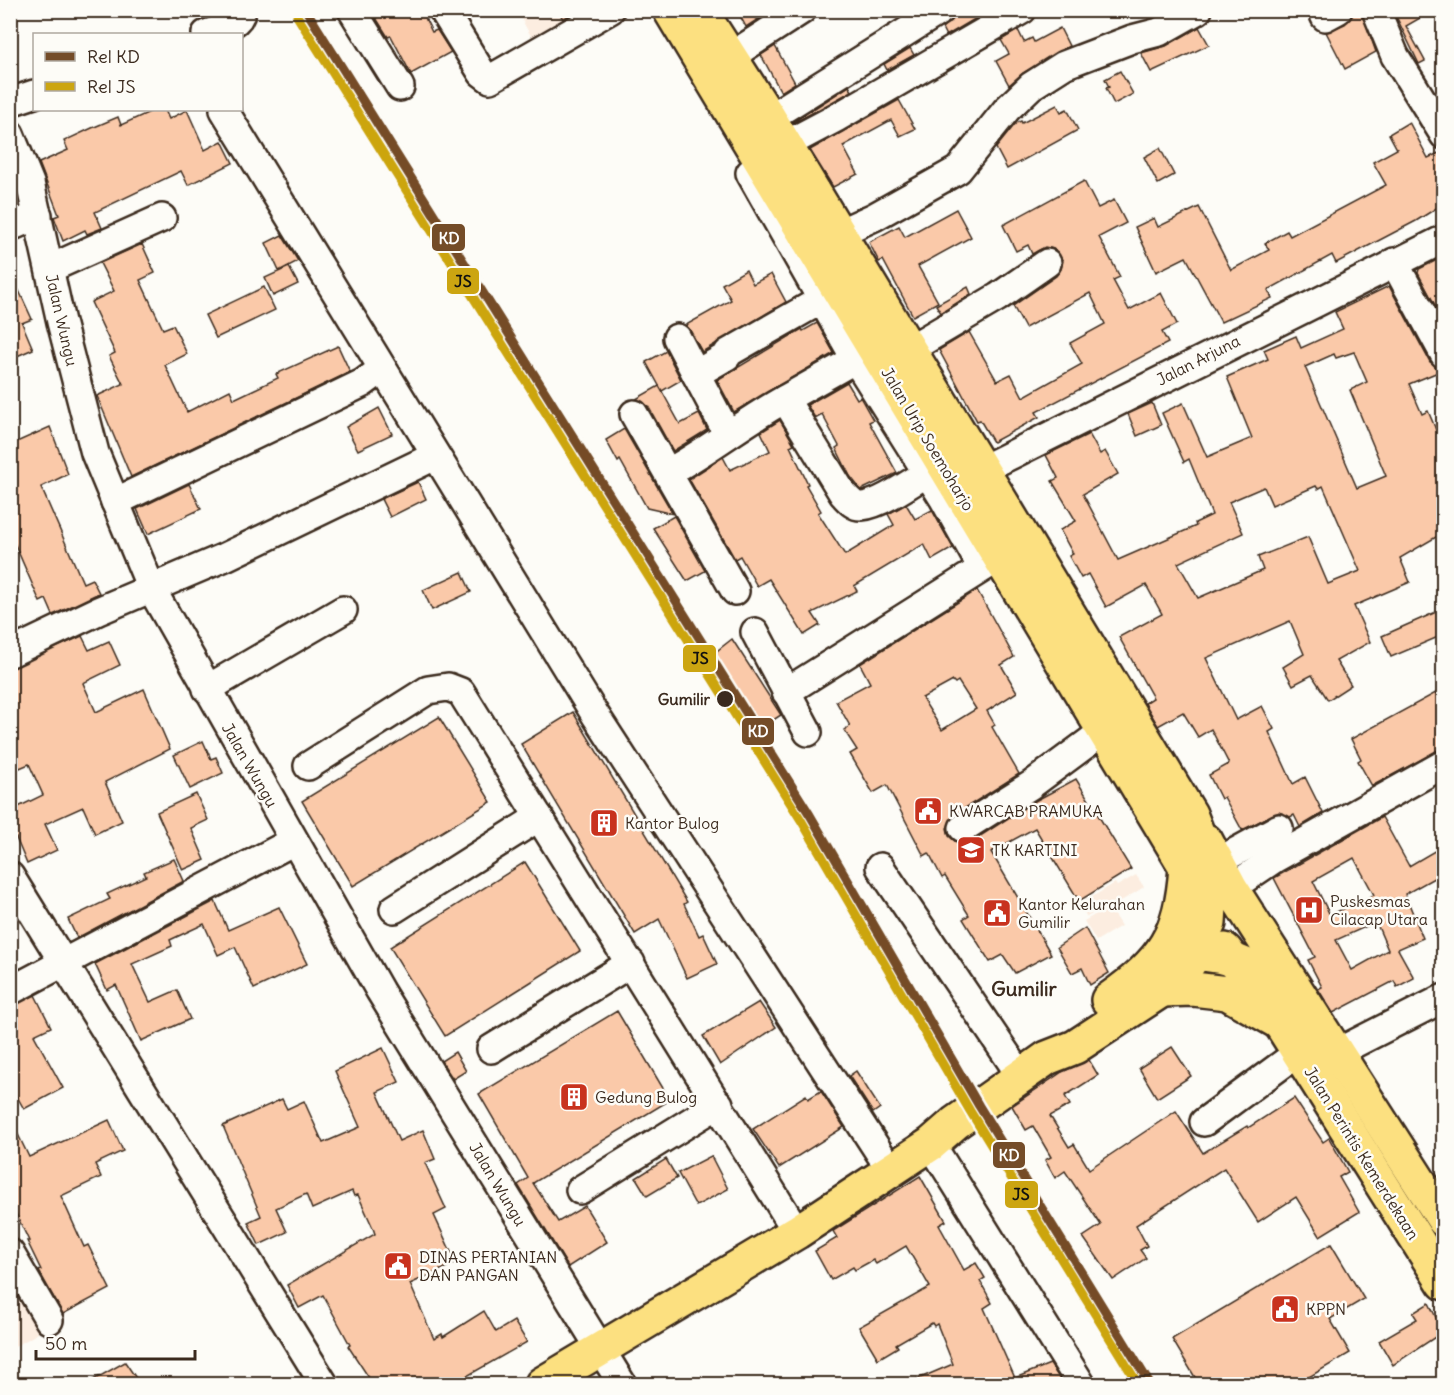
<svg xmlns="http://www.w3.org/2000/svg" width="1454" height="1395" viewBox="0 0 1454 1395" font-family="Delius,sans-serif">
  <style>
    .built { fill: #fcede0 }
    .building { fill: #fac9a9; stroke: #3b2a1e; stroke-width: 1.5; fill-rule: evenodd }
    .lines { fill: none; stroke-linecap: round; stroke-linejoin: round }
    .minor-casing { stroke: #3b2a1e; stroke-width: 32 }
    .major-casing { stroke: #3b2a1e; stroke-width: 38 }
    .highway-casing { stroke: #3b2a1e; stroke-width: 38 }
    .minor { stroke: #fdfcf7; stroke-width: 27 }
    .major { stroke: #fce080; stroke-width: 33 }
    .highway { stroke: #fce080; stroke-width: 33 }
    .rail-1-casing { stroke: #fdfcf7; stroke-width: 14 }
    .rail-2-casing { stroke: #fdfcf7; stroke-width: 14 }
    .rail-1 { stroke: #744c28; stroke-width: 9 }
    .rail-2 { stroke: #cca511; stroke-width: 9 }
    .stop-dot { fill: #3b2a1e; stroke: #fdfcf7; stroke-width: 2 }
    .labels { text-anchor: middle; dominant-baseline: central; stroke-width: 5; stroke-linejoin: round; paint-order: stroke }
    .street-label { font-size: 16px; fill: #3b2a1e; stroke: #fdfcf7 }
    .stop-label { font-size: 16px; font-weight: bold; fill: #3b2a1e; stroke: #fdfcf7; text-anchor: end }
    .poi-label { font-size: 16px; fill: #3b2a1e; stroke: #fdfcf7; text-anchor: start }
    .quarter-label { font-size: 20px; font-weight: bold; fill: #3b2a1e; stroke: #fdfcf7 }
    .line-badge { stroke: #fdfcf7; stroke-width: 2 }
    .badge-label { font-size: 16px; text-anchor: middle; font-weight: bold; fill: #fff }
    .pale-badge-label { font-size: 16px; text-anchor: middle; font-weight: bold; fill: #111 }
  </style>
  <rect width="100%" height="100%" fill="#fdfcf7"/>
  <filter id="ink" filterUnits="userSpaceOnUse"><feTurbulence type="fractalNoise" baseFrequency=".0167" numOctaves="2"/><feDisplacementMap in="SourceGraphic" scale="12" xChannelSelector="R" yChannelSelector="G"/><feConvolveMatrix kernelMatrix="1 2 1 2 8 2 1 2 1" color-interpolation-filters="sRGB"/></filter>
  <g filter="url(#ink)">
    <g class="built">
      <polygon points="517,11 603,11 538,49"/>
      <polygon points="1136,875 1144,887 1113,906 1110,903 1087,917 1079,905 1115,883 1117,886"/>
      <polygon points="1109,907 1121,926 1096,941 1084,921"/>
      <polygon points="11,1281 40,1332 11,1349 10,1349"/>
    </g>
    <g class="building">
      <polygon points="371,10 421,10 432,32 437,30 451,52 411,74 391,36 388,37"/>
      <polygon points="558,10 578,10 563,19"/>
      <polygon points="737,10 760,10 763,16 746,27"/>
      <polygon points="962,10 990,10 946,36 942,28"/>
      <polygon points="1357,10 1361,10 1376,52 1345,69 1326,32 1345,24"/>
      <polygon points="1393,10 1434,10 1406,26 1425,61 1419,64"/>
      <polygon points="1199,27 1209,45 1151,72 1141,53 1166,46"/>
      <polygon points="1060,28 1069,46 1023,73 1009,85 996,61 1009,54 1001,40 1018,30 1024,42 1032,38 1034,42"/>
      <polygon points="775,46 795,83 781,92 761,55"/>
      <polygon points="910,48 914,55 887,70 884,64"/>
      <polygon points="1120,71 1133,94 1114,104 1106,88 1109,87 1105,79"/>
      <polygon points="849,86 852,91 794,123 793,122"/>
      <polygon points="899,100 915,129 900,136 891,120 843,146 858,174 833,187 810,150"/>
      <polygon points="1057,105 1061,112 1067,109 1078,130 1007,169 996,148 1016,123 1021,121 1022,123"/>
      <polygon points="154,110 165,110 169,119 187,110 205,150 222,141 233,163 188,185 181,171 95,212 102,228 87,234 85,230 63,241 54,217 59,215 39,163 68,150 64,141 92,128 118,117 121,125"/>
      <polygon points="1409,122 1428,158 1443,151 1443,204 1416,221 1336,263 1332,255 1268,290 1272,298 1221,322 1186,257 1156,272 1135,227 1154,218 1158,227 1199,207 1231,270 1269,250 1265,243 1287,231 1290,236 1386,185 1373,162 1397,149 1389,134"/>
      <polygon points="1160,148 1174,175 1158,184 1144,157"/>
      <polygon points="1084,181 1098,208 1114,200 1126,223 1099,237 1120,277 1113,280 1129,310 1161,293 1177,324 1162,332 1168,343 1036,412 1039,417 993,442 980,420 977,421 939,350 969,332 997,381 1011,374 1023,397 1082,364 1070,343 1105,324 1090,293 1025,328 1013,306 1056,276 1061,269 1063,261 1053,249 1045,247 1032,254 1028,245 1016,251 1003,225"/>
      <polygon points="956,209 971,237 918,266 938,302 913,316 883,260 879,262 869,242 899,226 905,237"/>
      <polygon points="282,235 298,261 279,271 266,243"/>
      <polygon points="142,244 155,273 140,280 163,329 173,325 187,354 165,365 187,412 230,390 234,399 278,378 276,374 338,346 350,372 131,477 97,396 123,384 109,356 115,353 91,302 114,291 100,263"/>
      <polygon points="1443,257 1443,320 1418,273 1419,269"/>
      <polygon points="289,267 298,284 273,296 265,278"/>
      <polygon points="746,270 753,284 771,274 786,302 702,352 686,325 731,300 722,284"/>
      <polygon points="10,271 32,319 22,323 33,349 10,359"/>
      <path d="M 1389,286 L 1430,362 L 1443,370 L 1409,384 L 1422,414 L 1428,411 L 1437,432 L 1443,430 L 1443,533 L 1400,558 L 1410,582 L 1354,606 L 1370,642 L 1336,661 L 1351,685 L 1328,700 L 1312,675 L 1293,685 L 1283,667 L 1304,654 L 1290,621 L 1206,658 L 1236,720 L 1262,706 L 1274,729 L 1269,732 L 1293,784 L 1305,777 L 1323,813 L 1300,827 L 1294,815 L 1290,817 L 1279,812 L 1242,830 L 1224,797 L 1221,799 L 1209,775 L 1229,764 L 1211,729 L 1198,737 L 1183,712 L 1158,726 L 1145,703 L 1153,698 L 1119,637 L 1162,614 L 1146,585 L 1106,607 L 1088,574 L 1081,578 L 1069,556 L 1073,554 L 1060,530 L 1076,521 L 1052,481 L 1058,478 L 1046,455 L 1089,434 L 1100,454 L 1105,451 L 1118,474 L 1083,494 L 1118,560 L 1196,526 L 1195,523 L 1212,515 L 1189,459 L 1184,462 L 1162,413 L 1183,403 L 1207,457 L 1252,438 L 1227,377 L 1268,359 L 1264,350 L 1296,336 L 1301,348 L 1343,329 L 1335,312 ZM 1354,352 L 1367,382 L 1350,390 L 1386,476 L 1357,488 L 1305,367 L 1334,354 L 1336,358 ZM 1316,486 L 1318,489 L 1323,486 L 1360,571 L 1328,584 L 1308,537 L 1258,557 L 1263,570 L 1198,598 L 1178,563 L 1243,533 L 1229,502 L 1264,487 L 1272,505 Z"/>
      <polygon points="264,287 275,310 216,338 205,315"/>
      <polygon points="968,287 971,294 941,313 936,305"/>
      <polygon points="817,323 834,353 734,412 717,380 802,329 803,331"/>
      <polygon points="666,351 681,380 662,391 646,362"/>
      <polygon points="847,382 857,399 860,397 873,420 869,422 897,473 861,490 850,476 836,448 839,446 822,414 815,418 807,405"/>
      <polygon points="659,386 680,424 699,414 707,430 673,451 648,406 636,399"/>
      <polygon points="1152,403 1161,425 1137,436 1128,414"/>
      <polygon points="379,408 392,434 358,450 346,427"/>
      <polygon points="780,420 794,444 790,446 808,484 806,485 821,511 818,513 845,555 894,525 888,514 906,504 915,519 932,510 953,548 932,560 924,544 854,586 857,591 812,613 820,625 804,635 769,579 757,586 740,556 735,559 689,479 723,457 730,470 770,451 761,432"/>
      <polygon points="50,427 68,474 41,487 83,583 92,579 99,593 53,615 46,599 40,602 10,533 10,445"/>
      <polygon points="624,429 673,514 647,508 620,460 618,462 606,440"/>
      <polygon points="418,482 426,499 390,517 381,499"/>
      <polygon points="189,484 201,509 148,534 137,509"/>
      <polygon points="674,516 705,571 687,581 653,528"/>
      <polygon points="462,572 471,592 432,610 423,590"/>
      <path d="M 977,590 L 1014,657 L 1001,665 L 1017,692 L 987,711 L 995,725 L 992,727 L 1019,774 L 954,815 L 947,828 L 949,836 L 956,842 L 971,842 L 1035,801 L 1076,779 L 1131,869 L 1079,901 L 1035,828 L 991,852 L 1051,954 L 1015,973 L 1003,955 L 990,962 L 963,919 L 969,915 L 945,876 L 942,878 L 929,853 L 924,856 L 887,785 L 873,793 L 850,754 L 857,750 L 844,730 L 850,726 L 836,701 L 870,683 L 860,664 ZM 953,681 L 955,683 L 958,681 L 976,709 L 942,730 L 922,698 Z"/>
      <polygon points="1443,609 1443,635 1391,657 1382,636"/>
      <polygon points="82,636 89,650 109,641 120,665 83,683 96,712 144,689 170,749 105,782 122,821 95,834 83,807 45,824 57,850 27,864 16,838 10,841 10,811 43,795 29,764 10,772 10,668"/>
      <polygon points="732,639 781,715 761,728 713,654"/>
      <polygon points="1443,689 1443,748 1372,786 1358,761 1361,759 1351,739"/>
      <polygon points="573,712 687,902 684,904 699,936 703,934 717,964 687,978 659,919 635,934 521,744"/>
      <polygon points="439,717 491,802 353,886 302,801"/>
      <polygon points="203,741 211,759 216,757 223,773 190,789 174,755"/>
      <polygon points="196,794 208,820 191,828 205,860 183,870 157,812"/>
      <path d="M 1382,817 L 1409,866 L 1443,846 L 1443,873 L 1405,894 L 1423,938 L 1398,949 L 1414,978 L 1397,987 L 1394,981 L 1333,1013 L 1318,989 L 1322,987 L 1308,960 L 1315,957 L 1274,878 ZM 1354,858 L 1374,895 L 1330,915 L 1313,881 ZM 1376,922 L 1388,950 L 1352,970 L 1336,940 Z"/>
      <polygon points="174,859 184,881 77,938 68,919 110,899 107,894 146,876 144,872"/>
      <polygon points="525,862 580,951 445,1036 390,947"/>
      <polygon points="215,901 228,930 279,907 307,964 254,989 235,947 218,955 204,924 170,940 172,946 132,964 150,1002 177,990 190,1019 141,1041 116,985 107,990 95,964"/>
      <polygon points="1085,928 1109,973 1090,985 1082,968 1072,973 1057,947"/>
      <polygon points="35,995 51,1027 34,1035 63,1088 24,1109 10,1084 10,1007"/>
      <polygon points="759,1002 776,1027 720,1065 703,1036"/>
      <polygon points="617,1011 670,1100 533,1183 558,1222 585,1206 607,1242 568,1267 518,1185 528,1178 479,1094"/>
      <polygon points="1172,1047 1191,1076 1157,1098 1139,1068"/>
      <polygon points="383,1048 399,1082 377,1092 399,1141 423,1130 435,1159 425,1163 446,1209 434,1215 456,1263 410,1284 434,1339 442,1334 443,1337 484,1311 496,1332 514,1321 527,1342 453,1384 373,1384 348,1346 350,1345 323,1295 299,1308 287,1285 375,1234 373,1228 358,1195 354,1196 352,1191 312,1209 306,1194 276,1208 287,1232 259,1245 248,1222 261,1216 223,1126 282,1099 287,1109 304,1101 323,1143 360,1127 335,1071"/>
      <polygon points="455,1052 466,1071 453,1079 441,1061"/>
      <polygon points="1089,1060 1098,1075 1065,1096 1070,1105 1050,1116 1069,1147 1074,1144 1089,1169 1176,1111 1203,1153 1247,1126 1248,1128 1294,1098 1323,1142 1329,1138 1348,1172 1339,1177 1359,1212 1320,1236 1296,1197 1258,1222 1224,1168 1136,1225 1147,1246 1140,1250 1146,1258 1113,1280 1083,1237 1101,1225 1065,1171 1055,1178 1045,1160 1051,1157 1033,1126 1026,1130 1012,1106 1062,1072"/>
      <polygon points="856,1071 880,1108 873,1113 849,1076"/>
      <polygon points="821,1091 844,1127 779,1168 753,1129 806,1095 808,1099"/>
      <polygon points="10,1118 29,1157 109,1120 123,1151 95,1164 101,1177 61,1196 84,1247 88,1245 110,1289 63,1314 39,1271 41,1270 27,1241 29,1241 10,1201"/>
      <polygon points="711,1156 728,1189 696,1206 678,1173"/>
      <polygon points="666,1159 677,1178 647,1196 636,1178"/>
      <polygon points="920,1176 946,1221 939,1225 964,1270 976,1263 985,1278 980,1281 992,1303 984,1308 1015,1378 1050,1364 1063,1384 906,1384 953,1364 937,1324 934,1326 932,1323 896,1344 898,1347 878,1359 859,1327 930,1287 906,1246 876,1264 873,1260 855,1270 853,1267 831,1280 815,1251 837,1238 833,1231"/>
      <polygon points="1331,1244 1364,1299 1330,1319 1350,1353 1297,1384 1199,1384 1172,1339"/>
      <polygon points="1429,1303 1443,1332 1393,1365 1379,1341 1417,1319 1413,1313"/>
      <polygon points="125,1362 140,1384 86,1384"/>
    </g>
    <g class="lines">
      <g class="minor-casing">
        <g id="minor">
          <polyline points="352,10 400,87"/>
          <polyline points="443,10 482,73 490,79 610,10"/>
          <polyline points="1322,10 1325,17 1338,10"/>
          <polyline points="1376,10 1395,56 1444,135"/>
          <path d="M 206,34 C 219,29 239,26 242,10"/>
          <polyline points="731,56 802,10"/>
          <polyline points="10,102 34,94"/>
          <polyline points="224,110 596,716 890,1169"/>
          <polyline points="769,118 941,10"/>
          <polyline points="10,134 30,183 61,322 95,453 151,588 380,991 622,1384"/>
          <polyline points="785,145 836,118 1022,10"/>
          <polyline points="750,173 856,360 943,498 982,568"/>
          <polyline points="10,227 38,215"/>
          <polyline points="839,233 874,217 958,170 1007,109 1031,86 1064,65 1132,39 1159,32 1198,10"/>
          <polyline points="1394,262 1444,354"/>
          <polyline points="51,268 162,218"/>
          <polyline points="677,338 727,433"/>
          <polyline points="908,350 998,297 1047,263"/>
          <path d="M 870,351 L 785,399 L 843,494 C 848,499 854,507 862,506 C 882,505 922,475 941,464"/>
          <polyline points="696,374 727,356 728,353 837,291"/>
          <polyline points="634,414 735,591"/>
          <path d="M 669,472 C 709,450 745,421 785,399"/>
          <polyline points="963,479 1444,239"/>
          <polyline points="115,502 363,383 382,369"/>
          <polyline points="755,632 808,732"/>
          <polyline points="10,653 98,611 225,557 435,456"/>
          <polyline points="207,689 343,610"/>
          <polyline points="786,692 997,559"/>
          <polyline points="308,766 428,690 448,687 461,692 797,1232"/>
          <polyline points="963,828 1031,785 1105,730"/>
          <polyline points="1217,862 1279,828"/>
          <polyline points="880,867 1021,1076"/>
          <polyline points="10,876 324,1384"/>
          <polyline points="1231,888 1274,859 1444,764"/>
          <polyline points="394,909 539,817"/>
          <polyline points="10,991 294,841"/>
          <polyline points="491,1049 631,963"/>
          <polyline points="1336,1053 1444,998"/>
          <polyline points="1204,1122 1299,1052"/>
          <polyline points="931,1144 1081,1384"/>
          <polyline points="580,1190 719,1104"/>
          <polyline points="10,1253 49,1320"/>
        </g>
      </g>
      <g class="major-casing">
        <g id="major">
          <polyline points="1206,841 1231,888 1444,1220"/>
          <polyline points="1225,950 1280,1023 1444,1283"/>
        </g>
      </g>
      <g class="highway-casing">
        <g id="highway">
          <path d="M 670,10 L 1186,867 C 1181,936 1164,960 1108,1000"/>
          <path d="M 1177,955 C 1228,948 1268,973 1306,1005"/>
          <polyline points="1162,990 1193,989 1227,993 1280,1023"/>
          <polyline points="542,1384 797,1232 931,1144 955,1123 1047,1058 1075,1047 1162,990 1185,969 1196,953 1209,923 1211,889 1208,861 1190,814 769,118 700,10"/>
        </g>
      </g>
      <use href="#minor" class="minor"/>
      <use href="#major" class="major"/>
      <use href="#highway" class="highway"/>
      <g class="rail-1-casing">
        <polyline id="rail-1" points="306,10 810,815 979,1106 1150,1384"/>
      </g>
      <g class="rail-2-casing">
        <polyline id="rail-2" points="297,16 801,820 970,1111 1138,1384"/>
      </g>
      <use href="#rail-1" class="rail-1"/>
      <use href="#rail-2" class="rail-2"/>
    </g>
  </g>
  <defs>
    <g id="civic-square" transform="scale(1.5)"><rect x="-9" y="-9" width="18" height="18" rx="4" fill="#c8321e" stroke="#fdfcf7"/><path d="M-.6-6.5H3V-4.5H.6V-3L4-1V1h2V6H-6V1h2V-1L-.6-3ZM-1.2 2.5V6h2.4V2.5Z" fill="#fff"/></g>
    <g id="building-square" transform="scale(1.5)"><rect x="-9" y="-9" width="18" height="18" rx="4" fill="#c8321e" stroke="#fdfcf7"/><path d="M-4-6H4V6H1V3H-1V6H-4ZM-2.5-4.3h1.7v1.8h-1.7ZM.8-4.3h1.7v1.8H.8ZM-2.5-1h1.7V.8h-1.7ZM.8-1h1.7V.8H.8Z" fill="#fff"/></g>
    <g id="school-square" transform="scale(1.5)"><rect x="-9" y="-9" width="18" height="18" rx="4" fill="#c8321e" stroke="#fdfcf7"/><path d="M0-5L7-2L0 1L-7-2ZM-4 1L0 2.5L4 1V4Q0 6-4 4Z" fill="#fff"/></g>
    <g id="hospital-square" transform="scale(1.5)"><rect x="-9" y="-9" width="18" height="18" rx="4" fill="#c8321e" stroke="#fdfcf7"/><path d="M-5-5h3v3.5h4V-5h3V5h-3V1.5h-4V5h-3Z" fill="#fff"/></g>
  </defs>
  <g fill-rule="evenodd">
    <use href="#civic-square" x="928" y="811"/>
    <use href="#building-square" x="604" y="823"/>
    <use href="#school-square" x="971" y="850"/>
    <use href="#hospital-square" x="1309" y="910"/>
    <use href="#civic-square" x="997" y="913"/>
    <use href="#building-square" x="574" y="1097"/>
    <use href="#civic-square" x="398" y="1266"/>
    <use href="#civic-square" x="1285" y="1309"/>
  </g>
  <circle class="stop-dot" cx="725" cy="699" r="9"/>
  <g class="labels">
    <g class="street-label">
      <text transform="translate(62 320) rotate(77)">Jalan Wungu</text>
      <text transform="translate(1198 360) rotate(-27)">Jalan Arjuna</text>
      <text transform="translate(928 439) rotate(59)">Jalan Urip Soemoharjo</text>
      <text transform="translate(250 765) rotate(60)">Jalan Wungu</text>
      <text transform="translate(1362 1153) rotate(58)">Jalan Perintis Kemerdekaan</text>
      <text transform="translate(498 1184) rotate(59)">Jalan Wungu</text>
    </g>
    <g class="stop-label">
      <text x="710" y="699">Gumilir</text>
    </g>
    <g class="poi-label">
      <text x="949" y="811">KWARCAB PRAMUKA</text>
      <text x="625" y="823">Kantor Bulog</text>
      <text x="992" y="850">TK KARTINI</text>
      <text x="1330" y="901">Puskesmas<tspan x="1330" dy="18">Cilacap Utara</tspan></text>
      <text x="1018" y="904">Kantor Kelurahan<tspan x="1018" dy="18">Gumilir</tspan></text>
      <text x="595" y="1097">Gedung Bulog</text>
      <text x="419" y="1257">DINAS PERTANIAN<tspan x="419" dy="18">DAN PANGAN</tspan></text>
      <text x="1306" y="1309">KPPN</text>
    </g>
    <g class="quarter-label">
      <text x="1024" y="988">Gumilir</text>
    </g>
  </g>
  <g class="line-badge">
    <rect x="431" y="223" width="35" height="29" rx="6" fill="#744c28"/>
    <rect x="446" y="267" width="34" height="28" rx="6" fill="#cca511"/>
    <rect x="682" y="644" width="35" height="29" rx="6" fill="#cca511"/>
    <rect x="741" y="717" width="34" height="29" rx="6" fill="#744c28"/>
    <rect x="992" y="1141" width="34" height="28" rx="6" fill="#744c28"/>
    <rect x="1004" y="1180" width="35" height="29" rx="6" fill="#cca511"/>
  </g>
  <g class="badge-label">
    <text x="449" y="244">KD</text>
    <text x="758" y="737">KD</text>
    <text x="1009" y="1161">KD</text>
  </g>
  <g class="pale-badge-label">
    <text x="463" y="287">JS</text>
    <text x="700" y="664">JS</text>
    <text x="1021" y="1200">JS</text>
  </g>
  <rect width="1454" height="1395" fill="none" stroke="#fdfcf7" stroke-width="36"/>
  <rect x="18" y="18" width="1418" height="1359" fill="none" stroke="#3b2a1e" stroke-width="2" filter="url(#ink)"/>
  <rect x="33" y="33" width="210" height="78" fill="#fdfcf7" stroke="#afa8a0" stroke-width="1.5"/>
  <rect x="45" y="52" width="30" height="9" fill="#744c28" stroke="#afa8a0" stroke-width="1.5"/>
  <text x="87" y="63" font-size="18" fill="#3b2a1e">Rel KD</text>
  <rect x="45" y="82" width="30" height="9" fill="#cca511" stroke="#afa8a0" stroke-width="1.5"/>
  <text x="87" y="93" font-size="18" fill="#3b2a1e">Rel JS</text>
  <path d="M36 1350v9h159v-9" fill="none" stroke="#3b2a1e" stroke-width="3"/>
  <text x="45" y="1350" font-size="18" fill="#3b2a1e" stroke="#fdfcf7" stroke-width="4.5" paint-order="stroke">50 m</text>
</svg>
